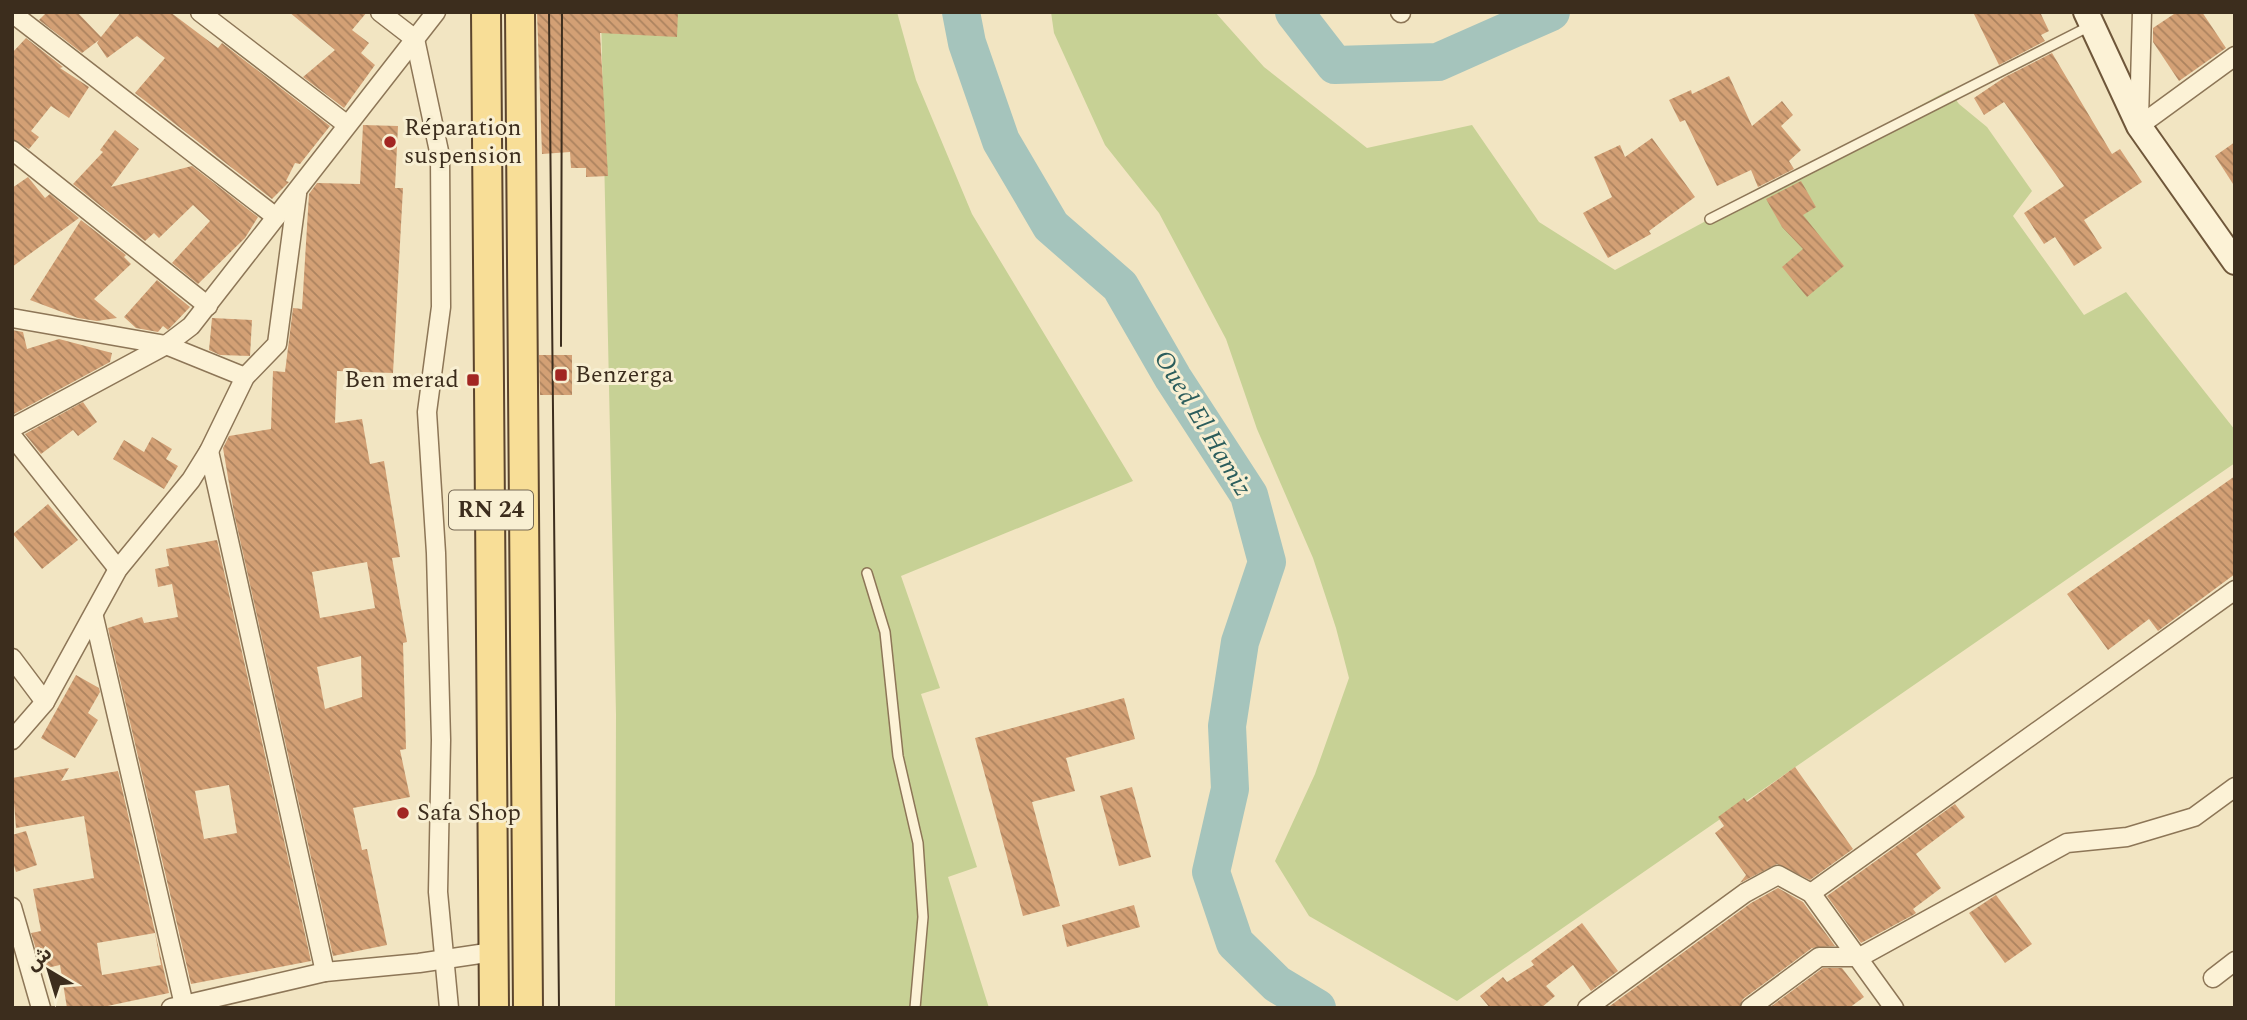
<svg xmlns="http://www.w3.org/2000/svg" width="2247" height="1020" viewBox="0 0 2247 1020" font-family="Spectral,'Noto Sans Arabic',serif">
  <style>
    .green { fill: #c7d195 }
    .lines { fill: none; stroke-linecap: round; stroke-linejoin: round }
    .river { stroke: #a5c4bc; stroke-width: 38 }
    .building { fill: url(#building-back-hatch); fill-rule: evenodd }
    .lane-casing { stroke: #8d7657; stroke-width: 12 }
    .street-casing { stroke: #8d7657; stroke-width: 21 }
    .secondary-casing { stroke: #6f573a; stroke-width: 28 }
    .primary-casing { stroke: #5b442c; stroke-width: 32 }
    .lane { stroke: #fcf2d6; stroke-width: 9 }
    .street { stroke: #fcf2d6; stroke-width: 18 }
    .secondary { stroke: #fcf2d6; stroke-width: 24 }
    .primary { stroke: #f8de97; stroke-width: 28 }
    .tram { stroke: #3c2d1d; stroke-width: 2 }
    .poi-dot { fill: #a22622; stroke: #f8efd2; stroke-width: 2.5 }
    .labels { text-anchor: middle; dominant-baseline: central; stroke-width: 6; stroke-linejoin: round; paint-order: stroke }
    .shield { fill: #f8efd2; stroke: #746753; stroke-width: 2 }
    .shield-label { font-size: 23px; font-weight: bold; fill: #3c2d1d }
    .poi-label { font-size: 24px; fill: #3c2d1d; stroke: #f8efd2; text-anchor: start }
    .water-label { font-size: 26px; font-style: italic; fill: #2b5d5c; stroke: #f8efd2 }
  </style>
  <defs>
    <pattern id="building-back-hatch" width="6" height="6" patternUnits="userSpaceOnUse" patternTransform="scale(1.75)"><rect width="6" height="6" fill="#d3a075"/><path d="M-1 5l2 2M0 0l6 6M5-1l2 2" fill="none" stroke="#ac835f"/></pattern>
  </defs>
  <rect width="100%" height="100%" fill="#f2e5c2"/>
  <g class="green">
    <polygon points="601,12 897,12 916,80 972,214 1133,481 901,576 940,688 921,694 977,867 948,877 989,1008 615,1008 616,714"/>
    <polygon points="1051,12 1215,12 1264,67 1367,148 1472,125 1539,222 1615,270 1949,90 1959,104 1987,127 2032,191 2013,216 2084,315 2126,292 2235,430 2235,463 1457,1001 1309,916 1275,861 1315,774 1349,678 1336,628 1313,558 1257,429 1226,339 1159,213 1105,145 1054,33"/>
  </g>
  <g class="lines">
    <g class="river">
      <polyline points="961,12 967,43 1001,141 1051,226 1120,286 1173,378 1249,495 1267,562 1240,642 1227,726 1230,789 1211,872 1235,943 1277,984 1317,1008"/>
      <polyline points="1294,12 1335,65 1438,62 1551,12"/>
    </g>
  </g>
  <g class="building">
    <polygon points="47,12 77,12 101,37 121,12 170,12 218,48 222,43 330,126 300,164 295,163 286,181 289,182 272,199 135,93 165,58 137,36 107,58 97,43 99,40 82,53 39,20"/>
    <polygon points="289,12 367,12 352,30 369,43 361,53 375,65 344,108 303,77 335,50"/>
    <polygon points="537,12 678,12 677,37 600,33 608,176 586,177 586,168 571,168 570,152 542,154"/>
    <polygon points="1973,12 2040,12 2049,31 2041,35 2045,41 1999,65"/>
    <polygon points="2177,12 2202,12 2226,48 2179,81 2153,42 2153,28"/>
    <polygon points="26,38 63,67 60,68 89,87 69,118 51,106 31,131 39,137 29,149 12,139 12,53"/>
    <polygon points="2052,53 2112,154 2120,149 2142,182 2084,220 2102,248 2074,266 2055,237 2044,244 2024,213 2064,186 2004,102 1984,115 1974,98 2005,77"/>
    <polygon points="1729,76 1752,126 1782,101 1793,115 1781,126 1801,150 1789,161 1794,169 1758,187 1751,170 1717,186 1685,120 1680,122 1669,100 1691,90 1692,94"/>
    <path d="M 363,125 L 398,126 L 395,188 L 403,188 L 393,373 L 337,371 L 335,423 L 362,419 L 370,464 L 384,461 L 400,557 L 392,558 L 407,642 L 403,643 L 406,749 L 400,750 L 410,797 L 353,808 L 362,850 L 367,849 L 387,945 L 333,956 L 234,513 L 223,448 L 229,436 L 271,429 L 273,371 L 285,372 L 293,308 L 302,309 L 309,194 L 317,183 L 360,184 ZM 367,562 L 375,608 L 320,618 L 312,572 ZM 361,656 L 362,697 L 325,709 L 317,667 Z"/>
    <polygon points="115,130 139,149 111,187 192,166 258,217 245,238 198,284 172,263 210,221 193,205 159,238 154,233 145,241 73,184 103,152 100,150"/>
    <polygon points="1652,138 1695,197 1649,231 1651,234 1608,258 1583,213 1612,197 1594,157 1620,145 1625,157"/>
    <polygon points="2235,142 2235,187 2215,156"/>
    <polygon points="28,177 45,198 50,194 79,218 12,267 12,188"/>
    <polygon points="1801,181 1816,207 1803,215 1844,266 1807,297 1782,267 1803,249 1782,227 1766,199"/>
    <polygon points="81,220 126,255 124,257 131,264 94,299 117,318 97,321 78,318 30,300"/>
    <polygon points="157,280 190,307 168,330 163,326 158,332 136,328 124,317"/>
    <polygon points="212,318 252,320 250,356 220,355 209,350"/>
    <polygon points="12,330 23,332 27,349 59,339 112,353 110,362 12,415"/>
    <polygon points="539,355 572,355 572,395 540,395"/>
    <polygon points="83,402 97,422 78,436 73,430 41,454 25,434"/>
    <polygon points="152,437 172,449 166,459 178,466 164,489 113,459 124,440 144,452"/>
    <polygon points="2235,476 2235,574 2158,631 2149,619 2108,650 2067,594"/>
    <polygon points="48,504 78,540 42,569 13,534"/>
    <path d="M 217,540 L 311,961 L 191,984 L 108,628 L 142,617 L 144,623 L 178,617 L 172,584 L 158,587 L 155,569 L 169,566 L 166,549 ZM 229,785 L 237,833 L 204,839 L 195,791 Z"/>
    <polygon points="76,675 99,688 100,692 88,713 98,720 75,758 41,738"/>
    <polygon points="1124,698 1135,739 1066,758 1075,791 1032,802 1060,906 1023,916 975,738"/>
    <polygon points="1795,767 1853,849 1810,880 1777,864 1740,883 1746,875 1715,833 1724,826 1718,817 1744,798 1747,802"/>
    <path d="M 69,768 L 61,781 L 118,771 L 169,993 L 98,1008 L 67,1008 L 60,965 L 42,969 L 31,933 L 41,931 L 33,889 L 94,878 L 84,816 L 16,828 L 12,778 ZM 155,933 L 161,965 L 102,975 L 97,943 Z"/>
    <polygon points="1132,787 1151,857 1119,866 1100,796"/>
    <polygon points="1955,804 1965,817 1916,854 1941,888 1913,909 1916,913 1913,915 1861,943 1827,896"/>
    <polygon points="26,831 37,865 16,872 12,859 12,835"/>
    <polygon points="1778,888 1803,902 1835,946 1812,948 1743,999 1739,1008 1607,1008 1751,903"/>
    <polygon points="1996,895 2032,944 2005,963 1969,913"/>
    <polygon points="1134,905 1140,927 1067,947 1062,925"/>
    <polygon points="1582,923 1618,971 1591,991 1573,965 1546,986 1555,996 1541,1008 1490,1008 1480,996 1503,977 1507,982 1534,965 1531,961"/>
    <polygon points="1823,968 1842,968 1864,997 1849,1008 1769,1008"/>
  </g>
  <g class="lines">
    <g class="lane-casing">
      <g id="lane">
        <polyline points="1710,219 2090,26"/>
        <polyline points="867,573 885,632 898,756 918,843 923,917 915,1008"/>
      </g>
    </g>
    <g class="street-casing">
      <g id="street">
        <polyline points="200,12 346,124"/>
        <polyline points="380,12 415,39 440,156 441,307 427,412 436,553 441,740 438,892 449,1008"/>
        <polyline points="1400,12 1401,13"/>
        <polyline points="12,13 276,217"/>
        <polyline points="2139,119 2142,12"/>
        <polyline points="2139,126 2235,56"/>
        <polyline points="12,150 208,306"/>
        <polyline points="12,318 166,345 245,377"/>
        <polyline points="12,428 166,345 191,326 436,12"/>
        <polyline points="12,436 118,569"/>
        <polyline points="209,451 325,972"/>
        <polyline points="94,617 184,1005"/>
        <polyline points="12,658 45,702"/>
        <polyline points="12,740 45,702 118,569 191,480 209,451 245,377 277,344 297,194"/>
        <polyline points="1811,893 2235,590"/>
        <polyline points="12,907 41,1008"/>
        <polyline points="2213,978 2235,961"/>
        <polyline points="171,1008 325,972 419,963 493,952"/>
        <polyline points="1587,1008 1745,893 1778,875 1811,893 1894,1008"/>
        <polyline points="1750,1008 1819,957 1860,957 2067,843 2127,837 2194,817 2235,787"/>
      </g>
    </g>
    <g class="secondary-casing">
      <polyline id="secondary" points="2086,12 2139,126 2235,262"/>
    </g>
    <g class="primary-casing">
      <g id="primary">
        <polyline points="486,12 494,1008"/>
        <polyline points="520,12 528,1008"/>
      </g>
    </g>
    <use href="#lane" class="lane"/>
    <use href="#street" class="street"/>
    <use href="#secondary" class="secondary"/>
    <use href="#primary" class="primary"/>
    <g class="tram">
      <polyline points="549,12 559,1008"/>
      <polyline points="561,346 562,12"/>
    </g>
  </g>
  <g class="poi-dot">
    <circle cx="390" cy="142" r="7"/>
    <rect x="554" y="368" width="14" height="14" rx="3.5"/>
    <rect x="466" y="373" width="14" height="14" rx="3.5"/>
    <circle cx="403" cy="813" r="7"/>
  </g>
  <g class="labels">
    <rect class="shield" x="449" y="490.5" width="84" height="39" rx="5"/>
    <g class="shield-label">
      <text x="491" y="510">RN 24</text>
    </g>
    <g class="poi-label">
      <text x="404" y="128">Réparation<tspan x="404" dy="28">suspension</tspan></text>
      <text x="575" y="375">Benzerga</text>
      <text x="459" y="380" text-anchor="end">Ben merad</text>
      <text x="417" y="813">Safa Shop</text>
    </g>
    <g class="water-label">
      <text transform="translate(1203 423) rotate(59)">Oued El Hamiz</text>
    </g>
  </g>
  <rect width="2247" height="1020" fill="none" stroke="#3c2d1d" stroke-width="28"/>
  <g transform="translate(49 971) rotate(322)" stroke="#f8efd2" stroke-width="5" paint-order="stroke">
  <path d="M0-5L12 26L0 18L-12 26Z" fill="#3c2d1d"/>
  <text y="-10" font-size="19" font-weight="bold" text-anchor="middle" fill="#3c2d1d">ش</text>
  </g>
</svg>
